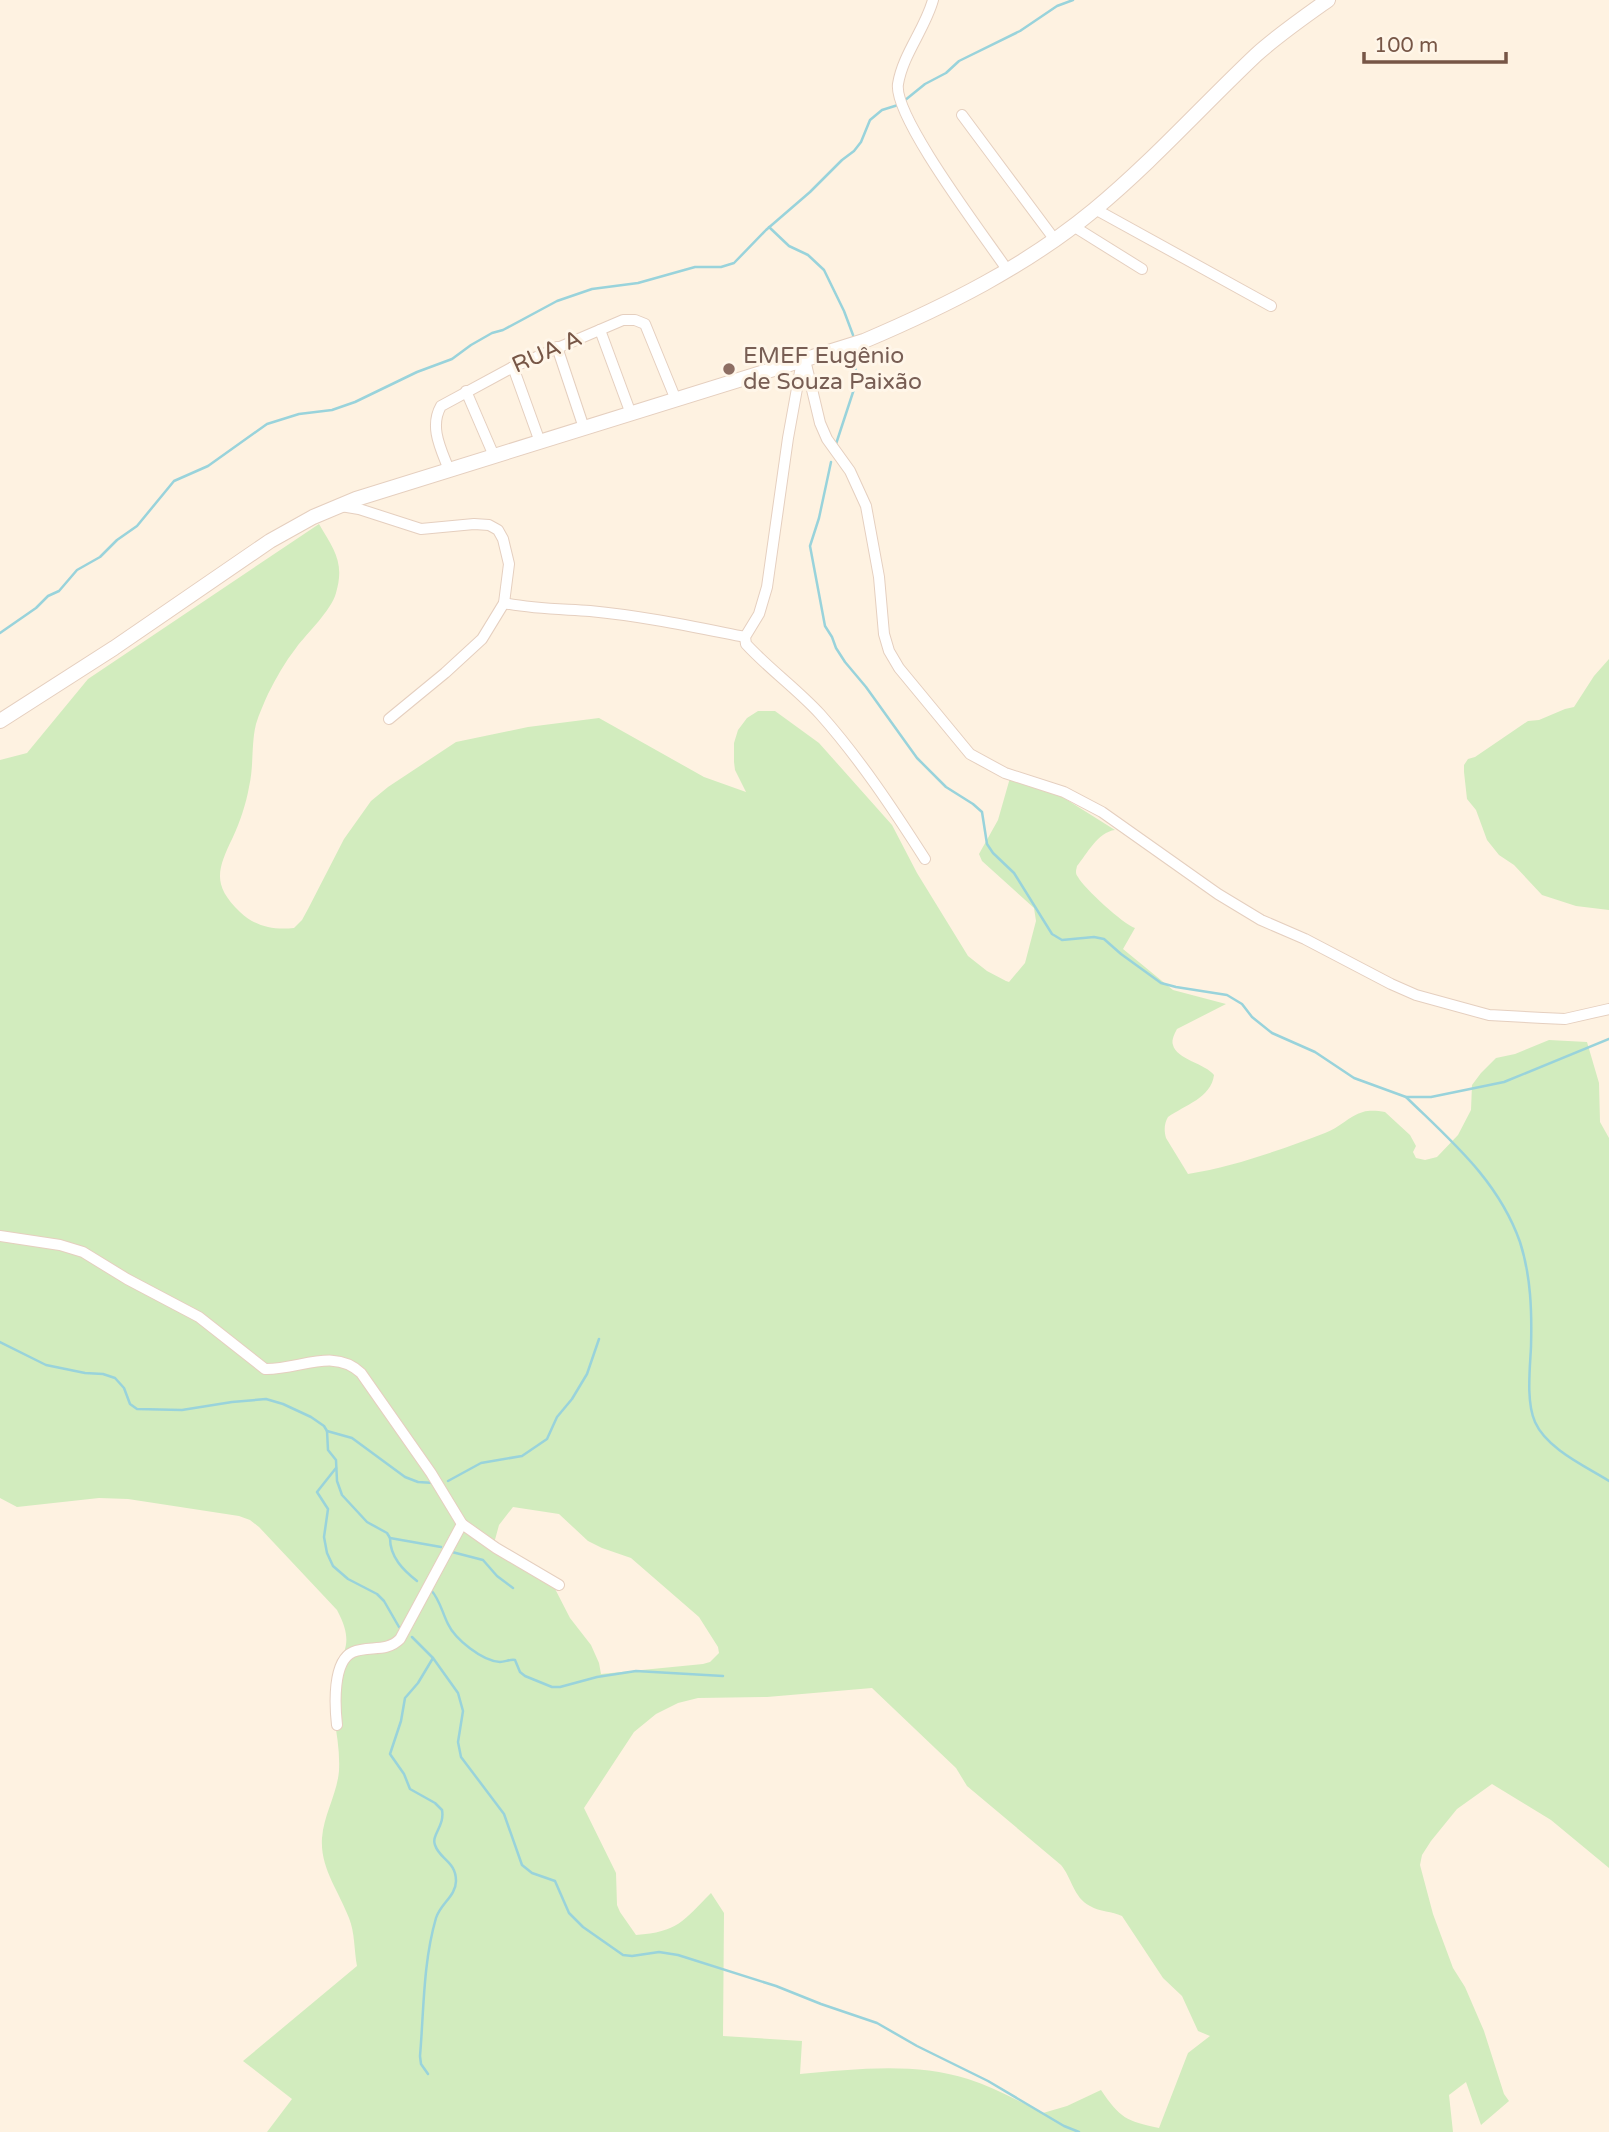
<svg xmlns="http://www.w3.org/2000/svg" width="1609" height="2132" viewBox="0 0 1609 2132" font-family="'Varela Round',sans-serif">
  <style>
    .green { fill: #d2ecbe; fill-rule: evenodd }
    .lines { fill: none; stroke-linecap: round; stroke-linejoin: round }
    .stream { stroke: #99d3db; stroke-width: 2.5 }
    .minor-casing { stroke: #e5cfbf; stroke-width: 12 }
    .tertiary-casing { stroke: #e5cfbf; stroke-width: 16 }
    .minor { stroke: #fff; stroke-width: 10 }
    .tertiary { stroke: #fff; stroke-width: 14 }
    .education-dot { fill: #8d6e63; stroke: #fff6e9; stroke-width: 2.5 }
    .labels { text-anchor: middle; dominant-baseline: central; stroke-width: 6; stroke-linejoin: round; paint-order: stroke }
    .street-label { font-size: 23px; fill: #775646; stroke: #fff6e9 }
    .education-label { font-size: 23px; fill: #785e54; stroke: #fff6e9; text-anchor: start }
  </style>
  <rect width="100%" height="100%" fill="#fef2e1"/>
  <g class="green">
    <path d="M 319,524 C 334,550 345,562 336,593 C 331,611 307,633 296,648 C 285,662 276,678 268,694 C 264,703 259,714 256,724 C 251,744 254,766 249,787 C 246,804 240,822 233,837 C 217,870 212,885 240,912 C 256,927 273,930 294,928 L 302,920 L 308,909 L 344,839 L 371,801 L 388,787 L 456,742 L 528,727 L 599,718 L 704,777 L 746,792 L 735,770 L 734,762 L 734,743 L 738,730 L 747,718 L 758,711 L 775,711 L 819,743 L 892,825 L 917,873 L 968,956 L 987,971 L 1006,981 L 1009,982 L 1025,963 L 1036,921 L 1034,908 L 982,861 L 979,854 L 998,820 L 1010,778 L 1056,793 L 1115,830 C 1098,832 1087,854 1077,866 C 1076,871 1075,873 1078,877 C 1083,887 1124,925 1135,928 L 1123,949 L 1173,990 L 1226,1004 L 1177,1029 C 1175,1033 1171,1040 1173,1045 C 1176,1059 1206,1064 1214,1075 C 1211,1098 1185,1105 1168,1117 C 1164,1124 1164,1130 1166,1138 L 1188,1174 C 1236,1166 1280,1150 1325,1133 C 1339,1128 1349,1116 1363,1112 C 1370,1110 1378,1111 1385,1112 L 1410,1135 L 1416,1146 L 1413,1152 L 1416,1158 L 1425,1160 L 1437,1157 L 1458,1135 L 1471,1110 L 1472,1085 L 1481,1073 L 1496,1058 L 1515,1054 L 1549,1040 L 1587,1042 L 1599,1083 L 1600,1122 L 1609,1138 L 1609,1868 L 1551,1820 L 1492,1784 L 1457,1809 L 1431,1841 L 1422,1855 L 1420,1865 L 1433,1914 L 1453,1968 L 1465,1987 L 1484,2031 L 1504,2094 L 1509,2101 L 1481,2125 L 1466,2082 L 1449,2095 L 1453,2132 L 267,2132 L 292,2099 L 243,2061 L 357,1966 C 354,1950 355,1933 349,1918 C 339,1891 320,1868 322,1838 C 324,1814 337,1794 339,1771 C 340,1753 337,1735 334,1717 C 333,1709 330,1699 331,1691 C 336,1654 359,1651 337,1610 L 259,1527 L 250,1520 L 239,1516 L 128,1499 L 99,1498 L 17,1507 L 0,1498 L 0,760 L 27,753 L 88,679 ZM 513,1507 L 559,1514 L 588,1541 L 602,1548 L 631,1558 L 699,1617 L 718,1647 L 719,1653 L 710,1662 L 703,1664 L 601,1674 L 599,1663 L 591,1645 L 570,1618 L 552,1583 L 493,1547 L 499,1525 ZM 872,1688 L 956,1768 L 967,1786 L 1061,1865 C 1072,1878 1073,1897 1090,1906 C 1100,1912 1112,1911 1122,1916 L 1163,1978 L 1182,1996 L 1198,2031 L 1210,2036 L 1188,2053 L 1159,2128 C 1126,2121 1120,2118 1101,2090 L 1067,2106 L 1043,2113 C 1018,2101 994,2087 968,2079 C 915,2062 855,2069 800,2074 L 802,2041 L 723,2036 L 724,1913 L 711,1893 C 683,1921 678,1932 636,1935 L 620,1912 L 617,1905 L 616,1873 L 584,1808 L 634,1732 L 656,1714 L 678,1703 L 698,1698 L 767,1697 Z"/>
    <polygon points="1609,659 1609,910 1576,906 1542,895 1514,865 1499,855 1487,840 1476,810 1467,799 1464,772 1464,765 1468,759 1475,757 1528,721 1539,720 1565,709 1574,707 1594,676"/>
  </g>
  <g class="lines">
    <g class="stream">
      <polyline points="904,101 925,84 946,73 959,61 1020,31 1057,6 1073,0"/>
      <polyline points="769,227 789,246 808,255 824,270 844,311 853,335"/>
      <polyline points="836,444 856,383 855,350"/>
      <polyline points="831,462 819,518 810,546 825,626 832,637 836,648 845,662 866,687 917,758 946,787 973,804 982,812 987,844 993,853 1014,873 1052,934 1062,940 1094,937 1104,939 1121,954 1161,983 1176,987 1227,995 1242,1004 1252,1017 1272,1033 1315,1052 1354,1078 1406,1097 1431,1097 1504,1082 1609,1039"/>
      <polyline points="0,633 36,608 48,596 59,591 77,570 100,557 117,540 137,526 174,481 208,466 267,424 299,414 332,410 355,402 417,372 452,359 471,345 492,333 503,330 557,301 592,289 638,283 695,267 721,267 734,263 766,230 810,192 842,160 854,151 861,142 870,120 882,110 898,105"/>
      <path d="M 1406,1097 C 1452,1142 1498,1180 1520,1242 C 1531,1276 1532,1312 1531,1347 C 1530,1368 1526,1402 1535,1422 C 1547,1449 1585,1466 1609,1481"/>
      <polyline points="0,1342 46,1365 85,1373 103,1374 115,1378 124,1388 130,1404 137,1409 182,1410 232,1402 266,1399 283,1404 311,1417 324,1426 327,1431 352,1438 405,1477 418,1482 434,1483"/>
      <polyline points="327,1431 328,1450 336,1460 337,1481 342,1495 367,1522 387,1533 390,1538 441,1547"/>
      <polyline points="336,1468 317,1492 328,1509 324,1537 327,1553 333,1566 348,1579 377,1594 384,1601 399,1627"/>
      <polyline points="448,1481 481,1463 522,1456 547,1439 557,1417 572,1399 587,1374 599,1339"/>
      <path d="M 390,1538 C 390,1557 403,1570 417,1581"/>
      <polyline points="452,1552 483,1560 497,1576 513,1588"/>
      <path d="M 431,1590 C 440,1600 442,1612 448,1624 C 455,1639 482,1661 500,1662 C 505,1662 510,1659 515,1660 L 520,1672 L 525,1676 L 552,1687 L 560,1687 L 597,1677 L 636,1671 L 723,1676"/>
      <polyline points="412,1637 433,1658 458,1693 463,1711 458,1742 461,1757 504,1814 522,1865 532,1873 555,1881 569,1913 583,1927 623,1955 632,1956 659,1952 678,1955 776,1986 821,2004 877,2023 917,2046 988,2081 1064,2126 1079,2132"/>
      <path d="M 428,2074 L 421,2064 L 420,2056 C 424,2009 423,1963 436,1918 C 440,1904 456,1896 456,1881 C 456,1861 440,1860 435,1845 C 431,1835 445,1826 442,1810 L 435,1803 L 410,1789 L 404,1774 L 390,1754 L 401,1721 L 405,1698 L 418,1683 L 433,1658"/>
    </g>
    <g class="minor-casing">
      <g id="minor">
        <path d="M 933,0 C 925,29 903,54 898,84 C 893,117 986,238 1008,271"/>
        <polyline points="962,115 1055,240"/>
        <polyline points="1095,209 1271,306"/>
        <polyline points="1073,226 1142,269"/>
        <polyline points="600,330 631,414"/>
        <polyline points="557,347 584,428"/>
        <polyline points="805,360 820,423 827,439 850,471 866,506 879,577 884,634 889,651 899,668 970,754 1005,773 1064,792 1102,812 1218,894 1261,920 1305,939 1391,984 1416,995 1489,1015 1543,1018 1565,1019 1609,1009"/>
        <path d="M 802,361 L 788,438 L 767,587 L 759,614 L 745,637 L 746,644 C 769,669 797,689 820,714 C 860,759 893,809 925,859"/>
        <polyline points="513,367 540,442"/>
        <polyline points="466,391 494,456"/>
        <path d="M 449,470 C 441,449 429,427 441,406 L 513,367 L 623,320 L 635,320 L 645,324 L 676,400"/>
        <polyline points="341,506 359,509 421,529 474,524 489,525 498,530 503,539 509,564 504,603 482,639 445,673 389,719"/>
        <path d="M 504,603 C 533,609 562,609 590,611 C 643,616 694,627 745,637"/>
        <path d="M 0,1236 L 60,1245 L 83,1252 L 127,1279 L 199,1317 L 265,1369 C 299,1370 334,1347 361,1373 L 431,1473 L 462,1524 L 496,1548 L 559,1585"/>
        <path d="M 337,1725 C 335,1707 332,1661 353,1652 C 369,1645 386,1653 400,1639 L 462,1524"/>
      </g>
    </g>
    <g class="tertiary-casing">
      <path id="tertiary" d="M 0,721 L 114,648 L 270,541 L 313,517 L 356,499 L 864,341 C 946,306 1025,267 1094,210 C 1152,162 1202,106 1256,55 C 1278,35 1304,17 1328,0"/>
    </g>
    <use href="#minor" class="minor"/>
    <use href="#tertiary" class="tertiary"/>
  </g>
  <circle class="education-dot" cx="729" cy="369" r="7"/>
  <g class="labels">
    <g class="street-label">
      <text transform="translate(547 352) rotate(-24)">RUA A</text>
    </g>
    <g class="education-label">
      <text x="743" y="356">EMEF Eugênio<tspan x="743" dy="26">de Souza Paixão</tspan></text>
    </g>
  </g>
  <path d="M1364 52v10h142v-10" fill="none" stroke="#775646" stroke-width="3.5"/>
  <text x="1374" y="52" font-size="21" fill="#775646" stroke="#fff6e9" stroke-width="5" paint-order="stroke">100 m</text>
</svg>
